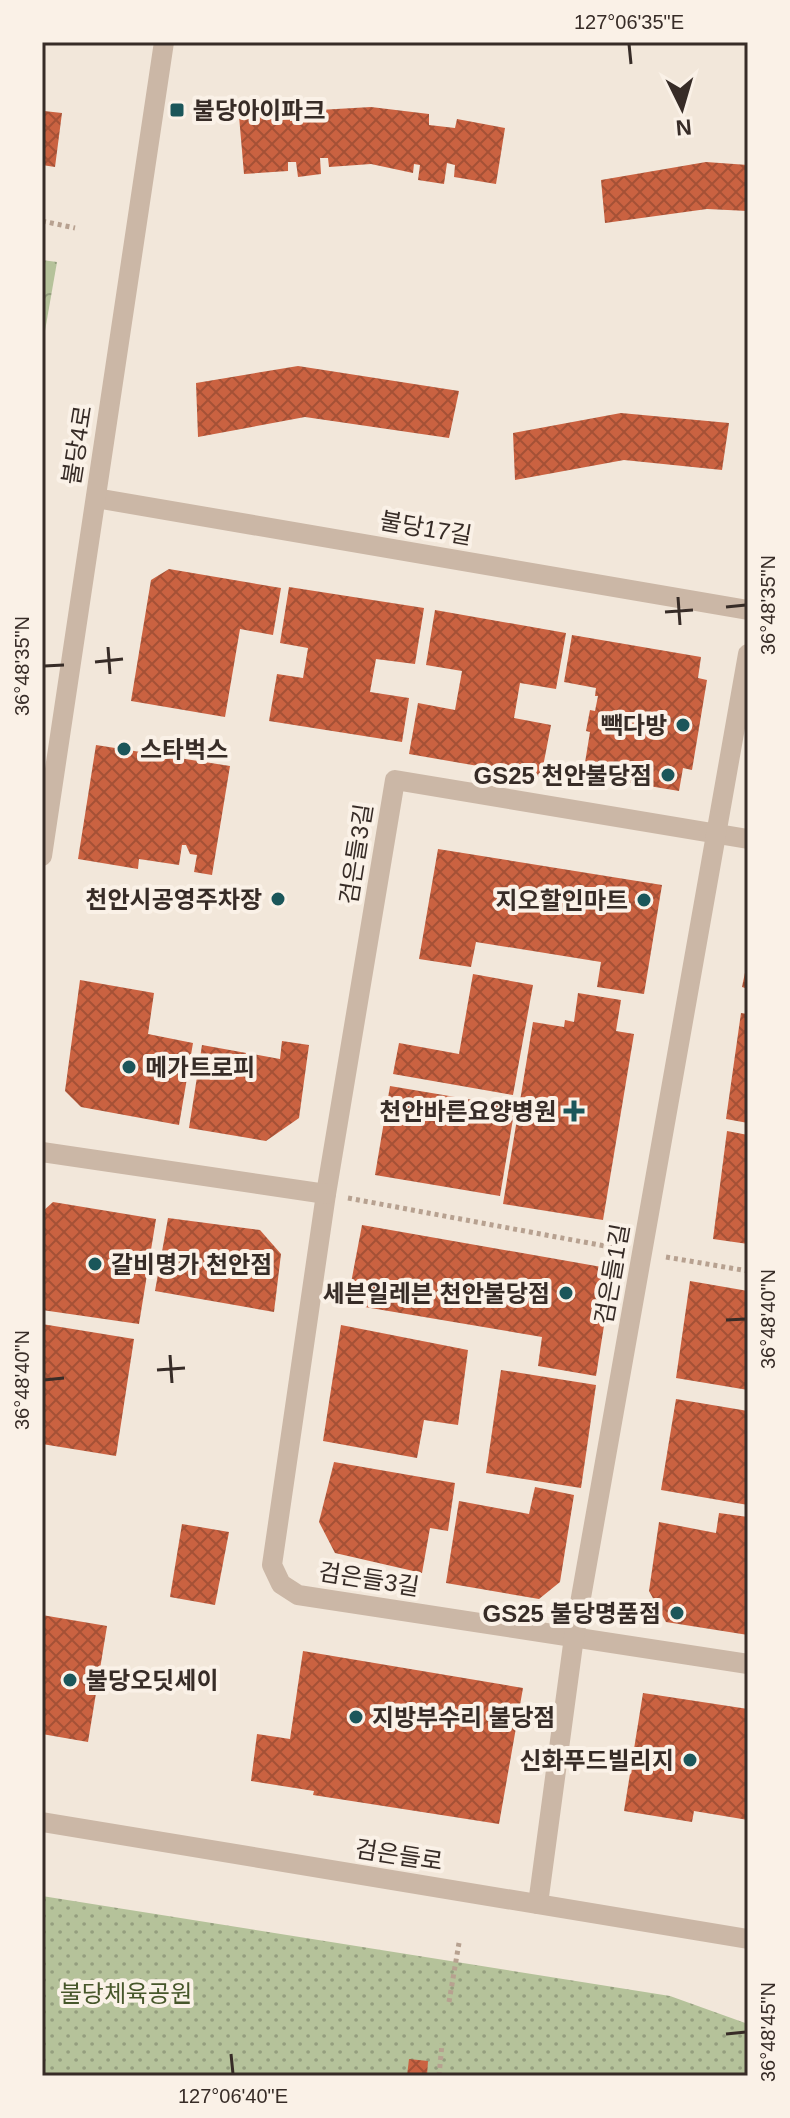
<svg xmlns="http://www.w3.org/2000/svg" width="790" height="2118" viewBox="0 0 790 2118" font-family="Helvetica,'Noto Sans KR',sans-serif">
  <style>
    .forest { fill: url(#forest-crowns) }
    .park { fill: url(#park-dots) }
    .building { fill: url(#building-cross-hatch) }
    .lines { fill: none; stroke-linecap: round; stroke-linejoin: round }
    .path { stroke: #b7a190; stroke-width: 5; stroke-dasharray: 4 4; stroke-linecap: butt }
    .minor { stroke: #cbb7a6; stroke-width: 20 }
    .tertiary { stroke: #cbb7a6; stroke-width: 20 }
    .ticks { fill: none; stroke: #372c27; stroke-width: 3 }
    .poi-dot { fill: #1b565a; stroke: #faf1e7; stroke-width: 3 }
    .labels { text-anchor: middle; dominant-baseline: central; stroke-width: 8; stroke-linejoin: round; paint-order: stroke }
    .poi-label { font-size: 24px; font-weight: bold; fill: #372c27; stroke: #faf1e7; text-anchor: end }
    .street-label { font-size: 24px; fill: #372c27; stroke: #faf1e7 }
    .park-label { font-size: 24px; fill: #46562a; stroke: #faf1e7 }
    .neatline { fill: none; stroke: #372c27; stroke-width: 3 }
    .ticks-label { font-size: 20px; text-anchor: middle; fill: #372c27 }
  </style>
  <defs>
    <pattern id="forest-crowns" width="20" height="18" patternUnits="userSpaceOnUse" patternTransform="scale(2)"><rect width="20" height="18" fill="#b5c29a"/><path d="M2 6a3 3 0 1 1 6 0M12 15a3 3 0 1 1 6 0" fill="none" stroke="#949e7e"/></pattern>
    <pattern id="park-dots" width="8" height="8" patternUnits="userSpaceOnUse" patternTransform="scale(2)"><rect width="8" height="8" fill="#b5c29a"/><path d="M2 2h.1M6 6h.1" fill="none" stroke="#949e7e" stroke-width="1.8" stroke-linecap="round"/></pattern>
    <pattern id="building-cross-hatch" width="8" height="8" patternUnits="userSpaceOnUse" patternTransform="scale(2)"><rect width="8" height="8" fill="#ca6241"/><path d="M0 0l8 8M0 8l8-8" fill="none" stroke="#a55136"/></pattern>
  </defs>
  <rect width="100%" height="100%" fill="#f2e7da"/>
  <polygon class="forest" points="42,260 57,262 42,348"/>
  <polygon class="park" points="42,1896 670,1996 748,2024 748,2076 42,2076"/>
  <g class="building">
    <polygon points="42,103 45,104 44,111 62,113 55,167 42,165"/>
    <polygon points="371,107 429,114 429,125 455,128 457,119 505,128 496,184 454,177 455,165 447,163 444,184 418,180 420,165 414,164 413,173 371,164 329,167 328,158 320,158 321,174 298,177 296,162 288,162 288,171 244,174 239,116 290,113 290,121 321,120 319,110"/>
    <polygon points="706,162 748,165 748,211 707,209 605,223 601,180"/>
    <polygon points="298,366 459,391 449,438 305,417 198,437 196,383"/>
    <polygon points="621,413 729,423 722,470 624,460 515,480 513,433"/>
    <polygon points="169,569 281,588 273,635 240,629 225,717 131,701 151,580"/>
    <polygon points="289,587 424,608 415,664 376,659 370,692 409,698 402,742 269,721 277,674 303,678 308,648 280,643"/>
    <polygon points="435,610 566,633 556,689 520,683 514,718 551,725 541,777 409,754 418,703 455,710 462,671 426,665"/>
    <polygon points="572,635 701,657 698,678 707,680 692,770 683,768 679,791 583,775 590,732 586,731 590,710 595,711 598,696 595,696 596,688 564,682"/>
    <polygon points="96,745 230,766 212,875 194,872 197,855 190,854 186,845 182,845 179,865 139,859 138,869 78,859"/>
    <polygon points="438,849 662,885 644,994 597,987 601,962 476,942 471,967 419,959"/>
    <polygon points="747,963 748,963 748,989 742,987"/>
    <polygon points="473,974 533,985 513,1095 393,1074 399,1043 459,1054"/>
    <polygon points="80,980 154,993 148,1034 193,1043 179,1125 81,1107 65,1091"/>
    <polygon points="578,993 621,1000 616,1031 634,1034 603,1220 503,1204 533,1022 564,1027 565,1020 574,1022"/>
    <polygon points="741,1013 748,1014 748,1123 726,1119"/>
    <polygon points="282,1041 309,1045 299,1118 266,1141 189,1128 202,1045 280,1059"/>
    <polygon points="390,1086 515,1107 500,1196 375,1175"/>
    <polygon points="727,1131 748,1135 748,1244 713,1239"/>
    <polygon points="53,1202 156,1219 139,1324 42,1310 42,1212"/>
    <polygon points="168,1218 260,1230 281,1254 274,1312 155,1291"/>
    <polygon points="362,1225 613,1269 596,1376 538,1366 542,1337 347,1304"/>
    <polygon points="690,1281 748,1291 748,1390 676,1378"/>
    <polygon points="42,1324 134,1339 116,1456 42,1444"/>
    <polygon points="341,1325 468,1350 458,1425 424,1420 417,1458 323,1441"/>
    <polygon points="501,1370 596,1385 581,1488 486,1473"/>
    <polygon points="676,1399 748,1411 748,1505 661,1490"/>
    <polygon points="334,1462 455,1483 448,1531 430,1528 422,1573 335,1553 319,1522"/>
    <polygon points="535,1487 574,1495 560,1582 539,1599 446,1583 459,1501 529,1514"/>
    <polygon points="719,1513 748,1517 748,1635 666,1622 649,1591 659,1522 716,1533"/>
    <polygon points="182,1524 229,1532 215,1605 170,1597"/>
    <polygon points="42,1615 107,1626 88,1742 42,1734"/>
    <polygon points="303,1651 523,1688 499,1824 313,1795 314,1791 251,1781 257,1734 290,1739"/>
    <polygon points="643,1693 748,1709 748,1820 694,1811 692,1822 624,1811"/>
    <polygon points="409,2059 428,2061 427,2076 407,2076"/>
  </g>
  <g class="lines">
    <g class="path">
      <polyline points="42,221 75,228"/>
      <polyline points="348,1198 621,1249"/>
      <polyline points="666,1257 748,1271"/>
      <polyline points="449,2002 459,1943"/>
      <polyline points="251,2074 251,2076"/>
      <polyline points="439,2076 442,2044"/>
    </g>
    <g class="minor">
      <polyline points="96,498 748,610"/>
      <polyline points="748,839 395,780 326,1194 272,1565 281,1584 298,1595 748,1664"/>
      <polyline points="42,1152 326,1194"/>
      <polyline points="538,1904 574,1637 748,654"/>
    </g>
    <g class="tertiary">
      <polyline points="42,856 164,42"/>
      <polyline points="42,1822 748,1939"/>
    </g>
  </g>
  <path class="ticks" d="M 629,44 L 631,64M 678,597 L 680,625M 726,607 L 746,605M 665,612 L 693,610M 108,647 L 110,674M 95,662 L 123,659M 44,666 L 64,665M 726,1320 L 746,1319M 170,1355 L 172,1383M 157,1370 L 185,1368M 44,1380 L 64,1378M 726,2034 L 746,2032M 231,2054 L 233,2074"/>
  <g class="poi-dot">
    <rect x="169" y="102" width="16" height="16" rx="4"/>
    <circle cx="683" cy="725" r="8"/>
    <circle cx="124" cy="749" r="8"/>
    <circle cx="668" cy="775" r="8"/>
    <circle cx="278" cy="899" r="8"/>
    <circle cx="644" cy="900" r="8"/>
    <circle cx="129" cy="1067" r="8"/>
    <path d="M570 1099h8v8h8v8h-8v8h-8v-8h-8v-8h8z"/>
    <circle cx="95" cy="1264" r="8"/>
    <circle cx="566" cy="1293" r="8"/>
    <circle cx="677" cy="1613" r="8"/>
    <circle cx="70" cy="1680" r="8"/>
    <circle cx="356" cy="1717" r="8"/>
    <circle cx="690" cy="1760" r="8"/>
  </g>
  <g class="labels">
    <g class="poi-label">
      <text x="193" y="110" text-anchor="start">불당아이파크</text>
      <text x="667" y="725">빽다방</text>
      <text x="140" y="749" text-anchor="start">스타벅스</text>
      <text x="652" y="775">GS25 천안불당점</text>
      <text x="262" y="899">천안시공영주차장</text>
      <text x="628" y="900">지오할인마트</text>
      <text x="145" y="1067" text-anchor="start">메가트로피</text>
      <text x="556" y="1111">천안바른요양병원</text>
      <text x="111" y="1264" text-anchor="start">갈비명가 천안점</text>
      <text x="550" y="1293">세븐일레븐 천안불당점</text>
      <text x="661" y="1613">GS25 불당명품점</text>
      <text x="86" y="1680" text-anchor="start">불당오딧세이</text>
      <text x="372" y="1717" text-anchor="start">지방부수리 불당점</text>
      <text x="674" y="1760">신화푸드빌리지</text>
    </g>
    <g class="street-label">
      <text transform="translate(77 445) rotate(-81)">불당4로</text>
      <text transform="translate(426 528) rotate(10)">불당17길</text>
      <text transform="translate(356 854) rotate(-81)">검은들3길</text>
      <text transform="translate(612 1274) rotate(-80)">검은들1길</text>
      <text transform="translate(369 1579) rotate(9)">검은들3길</text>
      <text transform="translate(399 1855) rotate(9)">검은들로</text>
    </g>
    <g class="park-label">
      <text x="126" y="1993">불당체육공원</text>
    </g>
  </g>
  <rect width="790" height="2118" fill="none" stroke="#faf1e7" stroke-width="88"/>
  <g transform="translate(682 108) rotate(175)" stroke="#faf1e7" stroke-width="6" paint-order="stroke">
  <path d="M0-6L14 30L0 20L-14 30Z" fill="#372c27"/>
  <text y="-12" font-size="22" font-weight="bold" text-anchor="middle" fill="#372c27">N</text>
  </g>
  <rect x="44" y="44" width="702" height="2030" class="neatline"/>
  <g class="ticks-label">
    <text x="629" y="29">127°06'35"E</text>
    <text transform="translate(768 605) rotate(-90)" y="7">36°48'35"N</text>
    <text transform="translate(22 666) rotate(-90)" y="7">36°48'35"N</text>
    <text transform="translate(768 1319) rotate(-90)" y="7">36°48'40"N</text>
    <text transform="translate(22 1380) rotate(-90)" y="7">36°48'40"N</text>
    <text transform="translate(768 2032) rotate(-90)" y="7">36°48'45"N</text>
    <text x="233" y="2103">127°06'40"E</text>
  </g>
</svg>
